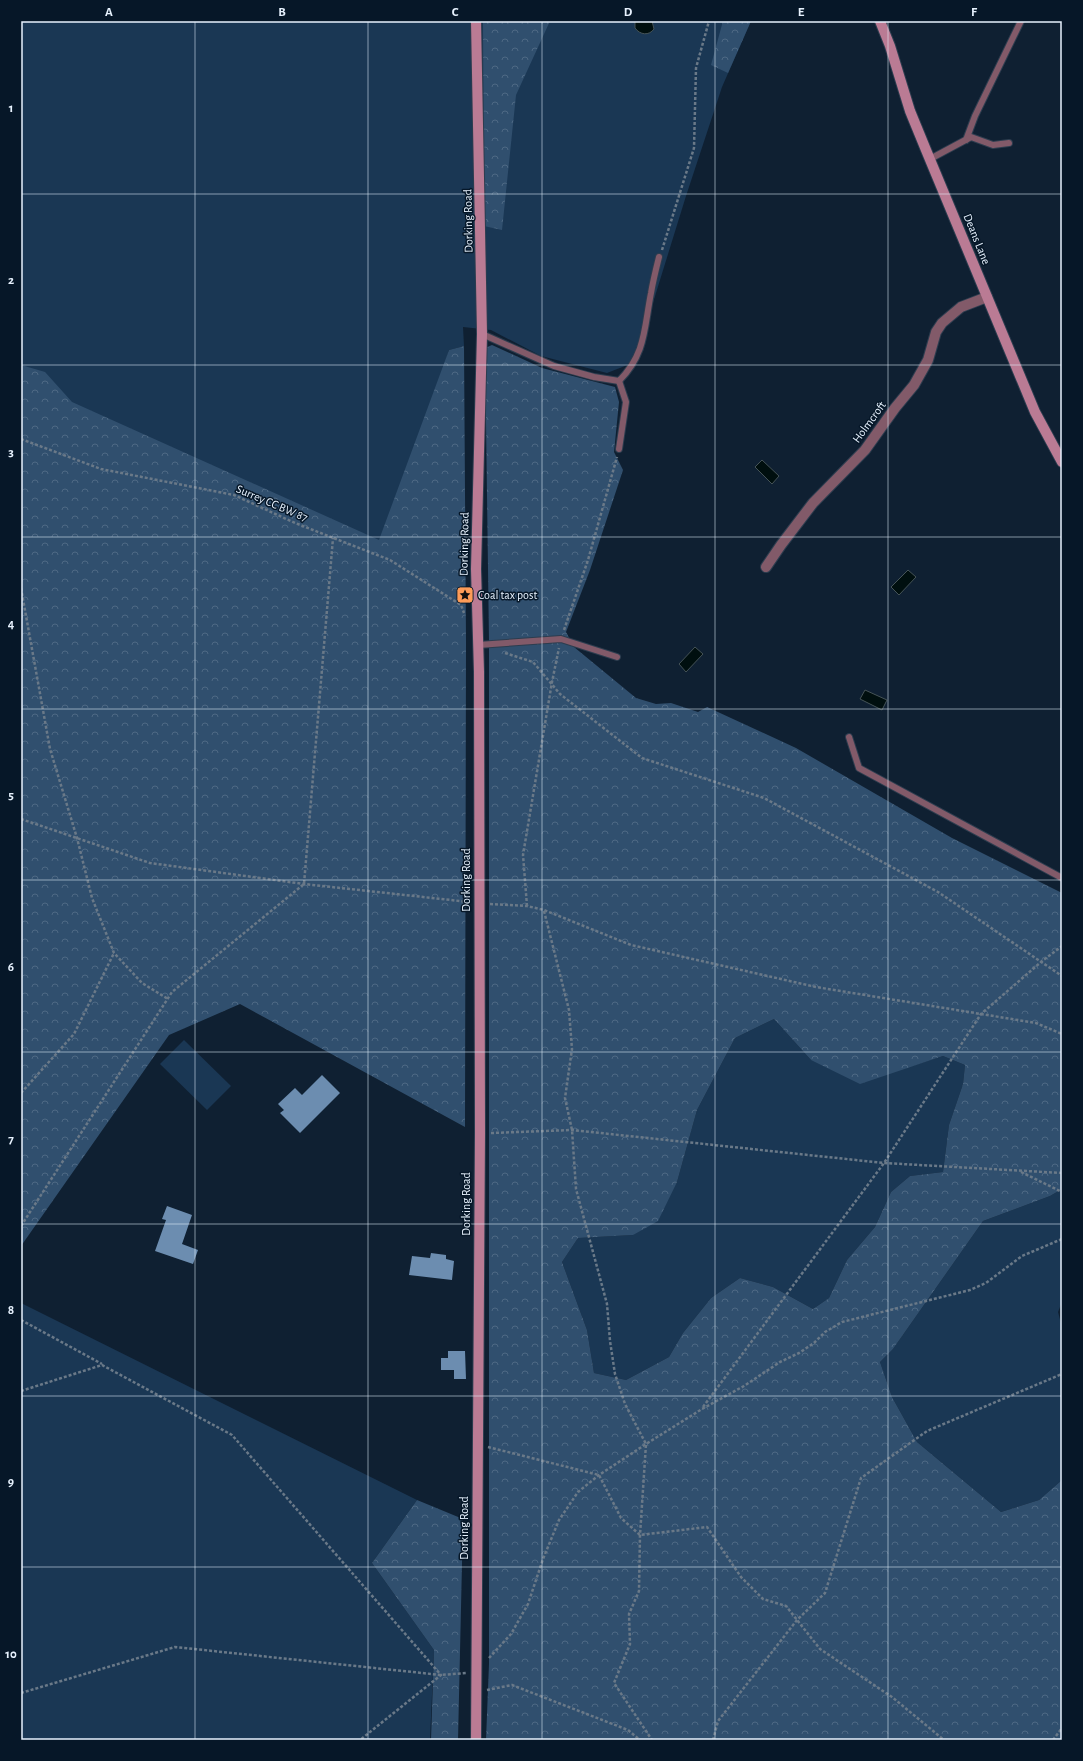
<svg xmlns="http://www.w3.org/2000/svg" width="1083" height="1761" viewBox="0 0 1083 1761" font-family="'Alegreya Sans',sans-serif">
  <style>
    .grass { fill: #1a3754 }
    .forest { fill: url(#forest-crowns); fill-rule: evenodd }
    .water { fill: #000f0f; stroke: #455357 }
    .building { fill: #6c8db0 }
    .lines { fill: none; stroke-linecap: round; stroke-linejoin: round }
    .lane-casing { stroke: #2d3d4f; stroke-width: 8 }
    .street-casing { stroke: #2d3d4f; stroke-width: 12 }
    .secondary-casing { stroke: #2d3d4f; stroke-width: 12 }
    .path { stroke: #6a7988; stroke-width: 2.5; stroke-dasharray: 3 2; stroke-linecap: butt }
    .lane { stroke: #825a69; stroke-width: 6 }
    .street { stroke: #825a69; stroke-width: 10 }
    .secondary { stroke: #ba7b94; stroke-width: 10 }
    .grid { fill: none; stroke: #e7f2fe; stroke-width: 1; stroke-opacity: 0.55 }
    .labels { text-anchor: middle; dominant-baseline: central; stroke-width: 3; stroke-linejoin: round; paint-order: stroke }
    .street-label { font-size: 12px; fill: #e7f2fe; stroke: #061728 }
    .poi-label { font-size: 12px; fill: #e7f2fe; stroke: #061728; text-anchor: start }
    .neatline { fill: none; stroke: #e7f2fe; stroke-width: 1.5 }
    .grid-label { font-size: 13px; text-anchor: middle; font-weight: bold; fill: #e7f2fe }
  </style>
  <defs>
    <pattern id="forest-crowns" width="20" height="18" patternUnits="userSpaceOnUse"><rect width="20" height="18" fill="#304f6e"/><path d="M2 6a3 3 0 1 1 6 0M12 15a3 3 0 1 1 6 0" fill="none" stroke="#4e6984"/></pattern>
  </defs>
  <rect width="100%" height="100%" fill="#0f2032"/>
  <g class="grass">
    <polygon points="21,21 751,21 722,87 686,196 647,322 630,364 607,373 541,356 491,330 463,327 464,346 449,350 389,551 21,419"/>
    <polygon points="774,1019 811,1060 912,1066 943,1056 965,1065 963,1084 949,1125 943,1172 910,1176 891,1192 875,1227 847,1260 829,1298 813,1309 773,1287 740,1278 711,1298 683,1333 669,1357 626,1380 594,1373 587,1330 562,1262 578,1238 633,1235 677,1182 697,1110 735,1038"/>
    <polygon points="184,1040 231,1086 207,1110 160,1064"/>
    <polygon points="1062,1189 1062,1302 1058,1312 1062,1327 1062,1480 1039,1500 1001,1512 917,1442 892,1397 880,1362 893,1349 983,1221 1050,1196"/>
    <polygon points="21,1303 417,1500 372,1563 434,1650 430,1740 21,1740"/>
  </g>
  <g class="forest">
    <polygon points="483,21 550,21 516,95 502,230 484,226"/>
    <polygon points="723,21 751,21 728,73 711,65"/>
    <path d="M 492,345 L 542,368 L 615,387 L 619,402 L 614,452 L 623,470 L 590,570 L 566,632 L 574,647 L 636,698 L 656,704 L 671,703 L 698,712 L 707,707 L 796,748 L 952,838 L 1062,893 L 1062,1189 L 1050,1196 L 983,1221 L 893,1349 L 880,1362 L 892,1397 L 917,1442 L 1001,1512 L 1039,1500 L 1062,1480 L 1062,1740 L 486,1740 L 489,1664 L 489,641 L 485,348 ZM 774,1019 L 811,1060 L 860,1084 L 943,1056 L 965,1065 L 963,1084 L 949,1125 L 943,1172 L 910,1176 L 891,1192 L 875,1227 L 847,1260 L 829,1298 L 813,1309 L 773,1287 L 740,1278 L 711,1298 L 683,1333 L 669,1357 L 626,1380 L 594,1373 L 587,1330 L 562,1262 L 578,1238 L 633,1235 L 658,1221 L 677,1182 L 697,1110 L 735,1038 Z"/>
    <polygon points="464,346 466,641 465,1127 240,1004 169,1035 21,1246 21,365 45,372 72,402 379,540 449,350"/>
    <polygon points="417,1500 463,1519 458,1740 431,1740 434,1650 372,1563"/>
  </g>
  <g class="water">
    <path d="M 635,21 L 652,21 L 654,29 C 649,36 640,35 635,28 Z"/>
    <polygon points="762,460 779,476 772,484 755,467"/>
    <polygon points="908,570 916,577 899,595 891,587"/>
    <polygon points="695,647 703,654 686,672 679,664"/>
    <polygon points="865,690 887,700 882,710 860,699"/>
  </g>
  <g class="building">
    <polygon points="322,1075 340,1093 300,1133 280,1113 284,1110 278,1104 295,1088 302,1095"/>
    <polygon points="167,1206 192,1215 182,1244 198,1250 193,1264 155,1251 166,1220 162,1219"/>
    <polygon points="431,1253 446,1255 446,1259 454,1261 452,1280 409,1275 412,1256 430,1258"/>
    <polygon points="448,1351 465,1351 466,1379 454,1379 454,1370 441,1370 441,1358 448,1358"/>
  </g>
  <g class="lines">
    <g class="lane-casing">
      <g id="lane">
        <polyline points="966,140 975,116 1021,21"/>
        <polyline points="930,159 971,137 993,145 1009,143"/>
        <path d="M 482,334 L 554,366 L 594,377 L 619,381 C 646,354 644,328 651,293 C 653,281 656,269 659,257"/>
        <polyline points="619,381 626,402 619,449"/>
        <polyline points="478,645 561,639 617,657"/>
        <polyline points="849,737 859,768 1062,878"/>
      </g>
    </g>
    <g class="street-casing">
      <polyline id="street" points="766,567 781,545 813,503 865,450 895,408 914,385 928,360 936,332 942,323 961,307 987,297"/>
    </g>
    <g class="secondary-casing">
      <g id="secondary">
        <polyline points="880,21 890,46 910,111 926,150 1035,412 1062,462"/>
        <polyline points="476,1740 480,1133 479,672 476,569 482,334 476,21"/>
      </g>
    </g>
    <g class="path">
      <polyline points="662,250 694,148 696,68 709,21"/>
      <polyline points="21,439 101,469 234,495 295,523 390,560 461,605 464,613"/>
      <polyline points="21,588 50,749 77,838 92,898 114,953 142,983 168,999"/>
      <polyline points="564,630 588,560 617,457"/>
      <polyline points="505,653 533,662 560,694 642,758 764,798 938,892 1062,976"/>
      <polyline points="21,819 150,863 304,884 469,902"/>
      <polyline points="490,904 527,906 544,910 631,945 816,987 1036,1023 1062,1034"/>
      <polyline points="527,906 523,855 552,682 559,648"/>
      <polyline points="544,911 569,1010 572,1049 565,1098 572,1130 576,1189 607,1304 610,1341 615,1374 625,1404 646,1444 640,1535 639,1591 629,1614 630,1644 614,1683 652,1740"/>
      <polyline points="21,1093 74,1034 114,953"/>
      <polyline points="491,1133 572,1130 884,1163 1062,1173"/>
      <polyline points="1021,1172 1062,1192"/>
      <polyline points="21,1226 172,992 304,884 333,538"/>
      <polyline points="21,1320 102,1364"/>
      <polyline points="21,1391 102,1365 232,1435 441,1675 360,1740"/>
      <polyline points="703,1407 884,1163 981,1014 1041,962 1062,946"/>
      <polyline points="488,1447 599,1475 621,1518 640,1535 707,1527 741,1577 763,1599 786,1606 820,1649 892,1697 944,1740"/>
      <polyline points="489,1658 511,1634 528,1604 543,1559 559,1520 578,1492 599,1475 646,1444 702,1409 744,1386 780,1362 799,1353 814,1343 825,1332 842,1322 970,1290 986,1283 1022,1256 1062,1239"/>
      <polyline points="487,1690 512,1685 628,1730 640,1740"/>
      <polyline points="21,1693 175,1647 441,1675 466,1673"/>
      <polyline points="713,1740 718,1721 797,1620 825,1593 861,1478 927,1431 1062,1374"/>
      <polyline points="1053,1740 1062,1728"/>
    </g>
    <use href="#lane" class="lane"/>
    <use href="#street" class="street"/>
    <use href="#secondary" class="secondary"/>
  </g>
  <path class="grid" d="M 195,21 L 195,1740M 368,21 L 368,1740M 542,21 L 542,1740M 715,21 L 715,1740M 888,21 L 888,1740M 21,194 L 1062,194M 21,365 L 1062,365M 21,537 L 1062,537M 21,709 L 1062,709M 21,880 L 1062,880M 21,1052 L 1062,1052M 21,1224 L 1062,1224M 21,1396 L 1062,1396M 21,1567 L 1062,1567"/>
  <defs>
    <g id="sight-square" transform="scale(0.9)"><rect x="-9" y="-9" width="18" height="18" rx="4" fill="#fe9c58" stroke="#061728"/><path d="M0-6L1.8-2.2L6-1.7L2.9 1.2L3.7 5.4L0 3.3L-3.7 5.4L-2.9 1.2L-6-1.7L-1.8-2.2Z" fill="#111"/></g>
  </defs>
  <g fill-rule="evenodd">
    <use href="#sight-square" x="465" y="595"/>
  </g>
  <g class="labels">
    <g class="street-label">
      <text transform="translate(468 221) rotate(-91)">Dorking Road</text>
      <text transform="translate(977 239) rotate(68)">Deans Lane</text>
      <text transform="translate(869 422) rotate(-54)">Holmcroft</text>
      <text transform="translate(272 503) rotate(23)">Surrey CC BW 87</text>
      <text transform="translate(464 544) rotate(-89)">Dorking Road</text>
      <text transform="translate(466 880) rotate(-90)">Dorking Road</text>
      <text transform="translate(466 1204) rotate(-90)">Dorking Road</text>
      <text transform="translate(464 1528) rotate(-90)">Dorking Road</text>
    </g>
    <g class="poi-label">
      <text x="478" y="595">Coal tax post</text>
    </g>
  </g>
  <rect width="1083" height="1761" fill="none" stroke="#061728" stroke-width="44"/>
  <rect x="22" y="22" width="1039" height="1717" class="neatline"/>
  <g class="grid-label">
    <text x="109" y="16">A</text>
    <text x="282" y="16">B</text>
    <text x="455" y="16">C</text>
    <text x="628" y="16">D</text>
    <text x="801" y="16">E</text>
    <text x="974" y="16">F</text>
    <text x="11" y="112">1</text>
    <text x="11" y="284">2</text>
    <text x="11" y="456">3</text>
    <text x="11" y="628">4</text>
    <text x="11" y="799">5</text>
    <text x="11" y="971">6</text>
    <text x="11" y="1143">7</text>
    <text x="11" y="1314">8</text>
    <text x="11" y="1486">9</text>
    <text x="11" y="1658">10</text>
  </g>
</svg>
